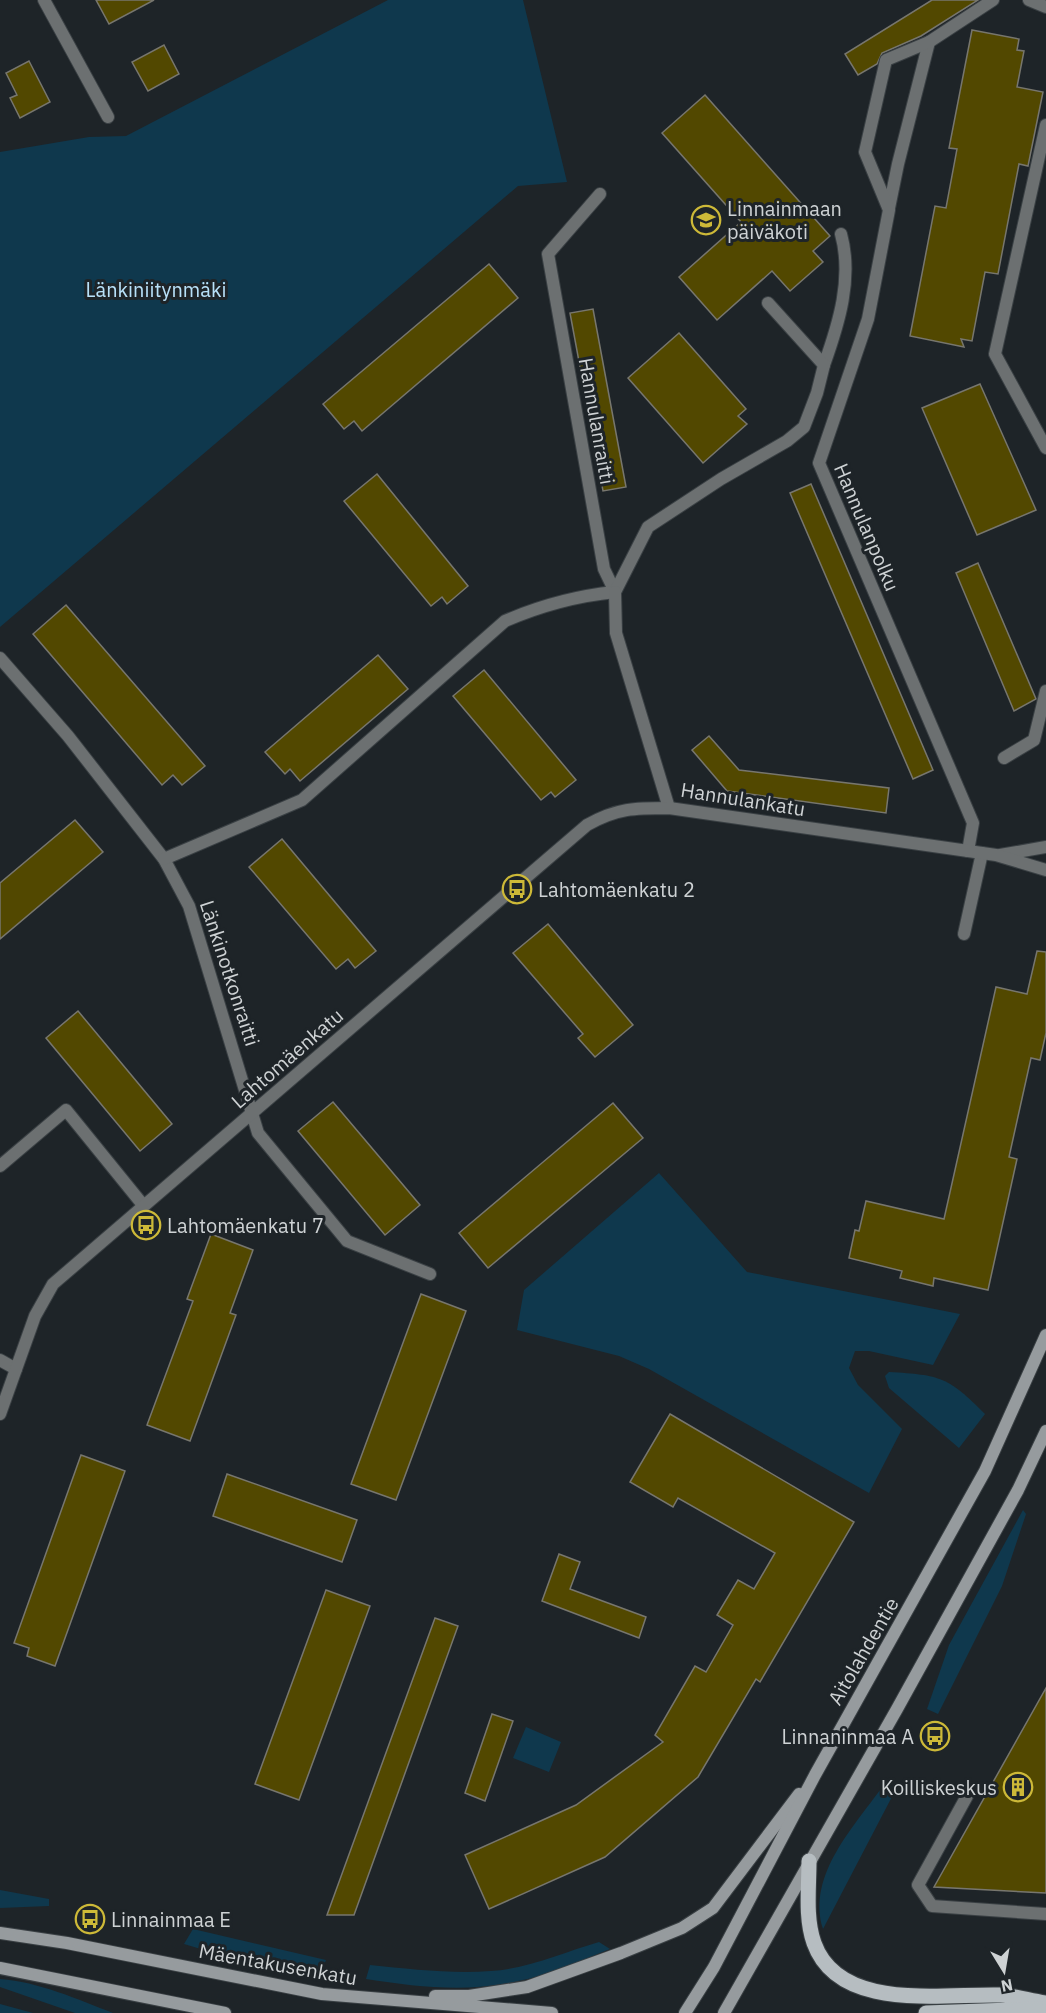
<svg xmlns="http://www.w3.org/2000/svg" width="1046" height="2013" viewBox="0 0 1046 2013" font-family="'IBM Plex Sans',sans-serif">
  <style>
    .green { fill: #0f384d }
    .building { fill: #524800; stroke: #77766e; stroke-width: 1.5 }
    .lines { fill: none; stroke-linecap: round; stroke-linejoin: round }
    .service-casing { stroke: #3a4044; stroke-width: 14 }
    .minor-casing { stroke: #3a4044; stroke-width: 14 }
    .secondary-casing { stroke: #3a4044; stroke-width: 14 }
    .primary-casing { stroke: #3a4044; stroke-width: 17 }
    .service { stroke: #6c7071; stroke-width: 12 }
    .minor { stroke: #6c7071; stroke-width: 12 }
    .secondary { stroke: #969b9e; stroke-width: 12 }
    .primary { stroke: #b6bdc1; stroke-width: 15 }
    .labels { text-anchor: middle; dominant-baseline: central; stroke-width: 6; stroke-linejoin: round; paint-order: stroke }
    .poi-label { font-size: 20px; fill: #ced2d4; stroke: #1e2428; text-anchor: start }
    .park-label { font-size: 20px; fill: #b8e1f9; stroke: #1e2428 }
    .street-label { font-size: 20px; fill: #ced2d4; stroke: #1e2428 }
  </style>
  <rect width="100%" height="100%" fill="#1e2428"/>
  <g class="green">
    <polygon points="388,0 523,0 567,182 518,186 0,627 0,152 89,137 126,136"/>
    <polygon points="659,1173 747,1272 960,1314 933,1365 869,1351 855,1351 849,1368 858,1385 902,1429 869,1493 649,1369 619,1356 517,1330 524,1290"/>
    <path d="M 889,1372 C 941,1375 948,1377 985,1414 L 959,1448 L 889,1388 L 885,1376 Z"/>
    <polygon points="1023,1510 1026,1514 1002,1586 938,1714 927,1709 949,1645"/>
    <polygon points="526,1727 561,1742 549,1772 513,1758"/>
    <path d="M 885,1783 L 896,1789 L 823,1929 C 806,1874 856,1825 885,1783 Z"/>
    <polygon points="0,1890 49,1899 49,1906 0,1908"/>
    <polygon points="193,1929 326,1960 321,1973 231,1958 184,1944"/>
    <path d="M 599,1942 L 610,1949 C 580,1961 550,1975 518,1981 C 468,1993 417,1987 366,1979 L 370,1965 C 410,1969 451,1974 491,1971 C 528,1969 564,1952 599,1942 Z"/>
    <path d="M 0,1979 C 39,1982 77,1999 113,2013 L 75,2013 L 0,1987 Z"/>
    <polygon points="0,2004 33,2013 0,2013"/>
  </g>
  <g class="building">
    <polygon points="96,0 154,0 109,24"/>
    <polygon points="932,0 978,0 921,36 882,53 877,64 858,75 845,54"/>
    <polygon points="972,30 1019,39 1017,50 1024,51 1017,87 1043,92 1028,166 1019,164 998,274 985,272 972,341 961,339 964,347 910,336 935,206 946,208 957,149 949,148"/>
    <polygon points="164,45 179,74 148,91 132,62"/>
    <polygon points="29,61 50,102 20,118 10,98 17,95 6,73"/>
    <polygon points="705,95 830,236 813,251 823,262 790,291 772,271 717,320 679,277 741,222 662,133"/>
    <polygon points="489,264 518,298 362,431 354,421 344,429 323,404"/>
    <polygon points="593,309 626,487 603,491 570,313"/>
    <polygon points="679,333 746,409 738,416 747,424 703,463 628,378"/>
    <polygon points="980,384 1036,510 977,535 922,408"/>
    <polygon points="377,474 468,586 447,604 442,597 431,606 344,501"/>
    <polygon points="811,484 933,770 913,779 790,493"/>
    <polygon points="978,563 1036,699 1014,711 956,573"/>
    <polygon points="66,605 205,766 182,785 173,775 162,785 33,634"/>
    <polygon points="378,655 408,689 300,781 290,769 285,774 265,752"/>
    <polygon points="484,670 576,780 555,797 551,792 541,800 453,696"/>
    <polygon points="709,736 739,770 889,788 886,813 727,791 692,750"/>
    <polygon points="75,820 103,852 0,939 0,883"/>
    <polygon points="282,839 376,951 355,968 348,959 336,969 249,867"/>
    <polygon points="548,924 633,1025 595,1057 578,1038 583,1034 513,953"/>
    <polygon points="1037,951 1046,952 1046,1033 1040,1060 1031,1058 1009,1157 1017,1159 988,1290 934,1278 933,1286 900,1278 902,1271 849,1258 855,1230 859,1231 866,1201 944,1219 996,987 1027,994"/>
    <polygon points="78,1011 172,1124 140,1151 46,1038"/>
    <polygon points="333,1102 420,1205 385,1235 298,1131"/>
    <polygon points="613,1103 643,1138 488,1268 459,1233"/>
    <polygon points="211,1234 253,1250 230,1313 236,1315 190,1441 147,1425 193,1301 187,1299"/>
    <polygon points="421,1294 466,1311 396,1500 351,1484"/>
    <polygon points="670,1414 854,1522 760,1682 756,1679 698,1777 605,1857 489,1909 465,1855 576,1805 663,1742 655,1735 695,1666 706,1672 733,1625 717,1615 738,1580 754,1589 775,1553 678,1498 673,1507 630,1482"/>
    <polygon points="81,1455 125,1471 55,1666 27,1656 29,1648 14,1643"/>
    <polygon points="227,1474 357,1520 342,1562 213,1516"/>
    <polygon points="559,1554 580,1562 570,1589 646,1617 639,1638 542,1601"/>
    <polygon points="326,1590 370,1606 299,1800 255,1784"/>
    <polygon points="435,1618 458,1626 354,1915 327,1915"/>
    <polygon points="1046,1688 1046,1893 934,1887"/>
    <polygon points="492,1714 513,1721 485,1801 465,1793"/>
  </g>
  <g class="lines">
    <g class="service-casing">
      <g id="service">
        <polyline points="1029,0 1046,7"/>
        <polyline points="1046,125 995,354 1046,448"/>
        <polyline points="600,194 548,254 604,569 615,592"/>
        <path d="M 824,365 C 839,323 853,278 841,234"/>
        <polyline points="615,592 648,527 721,479 787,441 804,427 817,393 824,365 768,303"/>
        <polyline points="0,658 68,736 164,859 189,906 258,1133 347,1241 430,1274"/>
        <polyline points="1004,758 1034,740 1046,691"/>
        <path d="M 164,859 L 302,800 L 505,621 C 542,605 575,596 615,592"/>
        <polyline points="964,934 982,853"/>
        <polyline points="0,1166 66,1110 143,1205"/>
        <polyline points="0,1360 16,1369"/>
        <polyline points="967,1796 918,1885 932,1906 1046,1914"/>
      </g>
    </g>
    <g class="minor-casing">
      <g id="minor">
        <polyline points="44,0 108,117"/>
        <polyline points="889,208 898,164 929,42"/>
        <polyline points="615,592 616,633 669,808"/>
        <polyline points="968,851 973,823 819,463 868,319 889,210 865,152 886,60 929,42 993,0"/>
        <polyline points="1000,855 1046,847"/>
        <path d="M 0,1414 L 35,1316 L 53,1284 L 587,825 C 617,808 635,808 669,808 L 996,855 L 1046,870"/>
      </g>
    </g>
    <g class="secondary-casing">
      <g id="secondary">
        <polyline points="0,1933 67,1943 322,1994 552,2013"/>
        <polyline points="0,1968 225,2013"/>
        <polyline points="435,1996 469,1996 527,1987 621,1953 682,1928 713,1908 799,1794"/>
        <polyline points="685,2013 714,1967 815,1775 985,1471 1046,1335"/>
        <polyline points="724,2013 897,1709 1018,1490 1046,1431"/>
      </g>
    </g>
    <g class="primary-casing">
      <g id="primary">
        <path d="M 809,1861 C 809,1887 805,1918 814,1943 C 839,2013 944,1993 1001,1995 C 1016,1996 1031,2001 1046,2003"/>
        <polyline points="926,2013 1040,2009"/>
      </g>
    </g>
    <use href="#service" class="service"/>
    <use href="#minor" class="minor"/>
    <use href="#secondary" class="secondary"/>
    <use href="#primary" class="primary"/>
  </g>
  <defs>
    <g id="school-ring" transform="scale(1.5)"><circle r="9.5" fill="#1e2428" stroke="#cdb938" stroke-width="1.5"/><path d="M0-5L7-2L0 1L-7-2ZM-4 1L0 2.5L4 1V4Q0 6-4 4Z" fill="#cdb938"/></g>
    <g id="bus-ring" transform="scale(1.5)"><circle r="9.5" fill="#1e2428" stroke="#cdb938" stroke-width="1.5"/><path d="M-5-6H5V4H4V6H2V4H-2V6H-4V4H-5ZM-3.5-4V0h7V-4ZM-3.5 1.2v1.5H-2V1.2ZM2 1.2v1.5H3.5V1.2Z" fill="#cdb938"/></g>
    <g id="building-ring" transform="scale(1.5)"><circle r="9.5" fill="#1e2428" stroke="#cdb938" stroke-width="1.5"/><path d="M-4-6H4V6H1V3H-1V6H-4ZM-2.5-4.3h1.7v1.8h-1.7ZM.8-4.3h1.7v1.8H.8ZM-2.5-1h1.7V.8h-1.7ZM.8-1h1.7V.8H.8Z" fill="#cdb938"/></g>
  </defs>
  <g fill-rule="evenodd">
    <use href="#school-ring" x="706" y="220"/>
    <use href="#bus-ring" x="517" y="889"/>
    <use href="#bus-ring" x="146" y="1225"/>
    <use href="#bus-ring" x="935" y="1736"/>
    <use href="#building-ring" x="1018" y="1787"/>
    <use href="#bus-ring" x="90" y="1919"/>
  </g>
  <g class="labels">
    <g class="poi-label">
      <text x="727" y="208">Linnainmaan<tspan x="727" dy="23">päiväkoti</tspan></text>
      <text x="538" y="889">Lahtomäenkatu 2</text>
      <text x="167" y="1225">Lahtomäenkatu 7</text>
      <text x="914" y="1736" text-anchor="end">Linnaninmaa A</text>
      <text x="997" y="1787" text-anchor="end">Koilliskeskus</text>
      <text x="111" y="1919">Linnainmaa E</text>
    </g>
    <g class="park-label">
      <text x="156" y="289">Länkiniitynmäki</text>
    </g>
    <g class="street-label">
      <text transform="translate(597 421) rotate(80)">Hannulanraitti</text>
      <text transform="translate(867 527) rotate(67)">Hannulanpolku</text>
      <text transform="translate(743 799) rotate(9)">Hannulankatu</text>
      <text transform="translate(230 973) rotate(72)">Länkinotkonraitti</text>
      <text transform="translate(287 1058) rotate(-41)">Lahtomäenkatu</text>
      <text transform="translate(863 1651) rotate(-60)">Aitolahdentie</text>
      <text transform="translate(278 1964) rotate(10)">Mäentakusenkatu</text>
    </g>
  </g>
  <g transform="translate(1004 1971) rotate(169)" stroke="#1e2428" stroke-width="4.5" paint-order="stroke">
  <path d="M0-4.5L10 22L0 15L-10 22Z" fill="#ced2d4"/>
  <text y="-9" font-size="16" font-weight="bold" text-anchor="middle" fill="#ced2d4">N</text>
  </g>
</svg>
